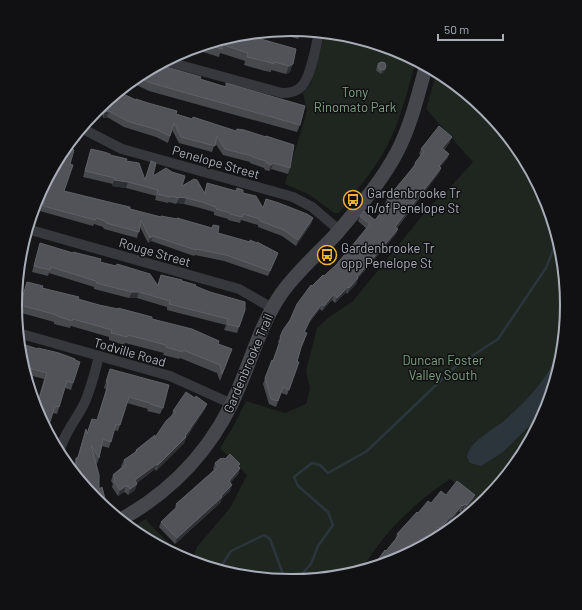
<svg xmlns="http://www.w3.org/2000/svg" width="582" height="610" viewBox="0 0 582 610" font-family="Barlow,sans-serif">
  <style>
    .green { fill: #1e261f }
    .water { fill: #2c353c }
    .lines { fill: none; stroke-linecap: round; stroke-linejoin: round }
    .stream { stroke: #2c353c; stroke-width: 2.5 }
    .street { stroke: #37383d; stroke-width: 10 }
    .secondary { stroke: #45474d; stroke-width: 14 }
    .wall { fill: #47494d }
    .shaded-wall { fill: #2f3033 }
    .building { fill: #525359; stroke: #5f6168 }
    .labels { text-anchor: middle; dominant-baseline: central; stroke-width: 3; stroke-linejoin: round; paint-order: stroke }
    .park-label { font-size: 13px; fill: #7fa381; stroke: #111113 }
    .street-label { font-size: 13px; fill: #a8adb8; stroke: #111113 }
    .poi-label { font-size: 13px; fill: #a8adb8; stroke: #111113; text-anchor: start }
    .rim { fill: none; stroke: #a8adb8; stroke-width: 2 }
  </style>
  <rect width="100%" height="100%" fill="#161618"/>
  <g class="green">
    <path d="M 325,32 C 357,36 388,45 416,60 C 406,97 397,135 375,166 C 364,182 351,197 339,213 L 334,213 L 310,195 L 285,184 L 307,111 L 303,93 L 311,83 Z"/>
    <path d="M 437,71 L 445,76 L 486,110 L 521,152 L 546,200 L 562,251 L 567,305 L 562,359 L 546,411 L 520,459 L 486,500 L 481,505 L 450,479 C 414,503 383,533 361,571 C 322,583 279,582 238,576 C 222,573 206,566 191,562 L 197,547 L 230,508 L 247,475 L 220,448 L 233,427 L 246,401 L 285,413 L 306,404 L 310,389 L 306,371 L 317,328 L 328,318 L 353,301 L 431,205 L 443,195 L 473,162 L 426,109 Z"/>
    <polygon points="146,519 148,522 183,558 137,534 130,528"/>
  </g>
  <path class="water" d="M 565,322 L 562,359 L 547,408 L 503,452 L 481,466 L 470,463 L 467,457 C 468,442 495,429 506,419 C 520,407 542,385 550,368 C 557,354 560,337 565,322 Z"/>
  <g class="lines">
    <polyline class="stream" points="219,570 231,551 264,535 270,539 283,574 298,578 311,564 318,546 333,525 328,512 298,486 294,477 312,463 320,465 328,473 367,451 455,367 498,339 546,268 558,238"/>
    <g class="street">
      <path d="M 165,61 L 282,93 C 290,93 297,92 302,86 C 311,76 316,46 319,32"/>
      <polyline points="81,128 122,149 293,197 312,207 339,230"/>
      <polyline points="27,229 239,289 272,308"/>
      <polyline points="18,333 170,376 232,404"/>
      <path d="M 59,453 C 63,435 76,420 84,404 C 91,389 95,372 99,356"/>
    </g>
    <path class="secondary" d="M 120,520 C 176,489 216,445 240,385 C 253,354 262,322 281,294 C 297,271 319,253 338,232 C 359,207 382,181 397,152 C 411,125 418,95 426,66"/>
  </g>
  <g class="wall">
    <polygon points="291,29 304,30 302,35 300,35 298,39 270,31"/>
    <polygon points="237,34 296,49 290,72 286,74 271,70 271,72 265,71 244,65 245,61 236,58 220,53 219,57 190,48"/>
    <polygon points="378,63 386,66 384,72 381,74 378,72 376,70"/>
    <polygon points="158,68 200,79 300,125 297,132 149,91 130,82 138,75"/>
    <polygon points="116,93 120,95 176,114 290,168 288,174 271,169 269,171 265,170 264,168 250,163 250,162 223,155 215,143 212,152 179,143 172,130 168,143 156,137 124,127 107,117 103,118 101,106"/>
    <polygon points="450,142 444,150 449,154 447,159 440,167 441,168 439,173 397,228 396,234 358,278 356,284 347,294 346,292 335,303 332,300 322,311 320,309 309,323 305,332 305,339 301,349 297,362 299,362 287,395 281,393 276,407 269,404 263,384 272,360 273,361 279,343 278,342 283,330 290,320 324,276 336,265 367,229 358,221 360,216 375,220 386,206 385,204 387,199 413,167 415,163 421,155 419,154 421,149"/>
    <polygon points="71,149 70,164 64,191 218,233 278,253 268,276 224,261 195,255 194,256 151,241 148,243 140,227 137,238 104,229 103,227 94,224 93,226 40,211 50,179 47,179 62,151"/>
    <polygon points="91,149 126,161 145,179 151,161 153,176 182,186 204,193 207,183 243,193 263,208 266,199 313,218 311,224 296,246 282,236 258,227 258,225 241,220 240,223 228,220 228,219 214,215 214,212 200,208 184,204 177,203 176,204 169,202 168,203 155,200 156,196 126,188 112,186 113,184 83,177"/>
    <polygon points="40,243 100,262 157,285 161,275 182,281 195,286 245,310 237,333 224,330 226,325 167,310 167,307 137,298 129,298 94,289 94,287 49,273 48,276 32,272"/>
    <polygon points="27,282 42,288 78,299 152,319 232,349 220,381 217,373 180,358 179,359 163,355 164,353 125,343 124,345 109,340 109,337 71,326 70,328 54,324 54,322 18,312"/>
    <polygon points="20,359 73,383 71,390 65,388 57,414 53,413 37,403 44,379 25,374"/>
    <polygon points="110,369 163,408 160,414 147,411 148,409 127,403 118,431 114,430 109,448 102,446 99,458 97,464 95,462 99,489 105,499 103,506 96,500 74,474 74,464 76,458 77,458 86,429 87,433 92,419 97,420 105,394 106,389 104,388"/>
    <polygon points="195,398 207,404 205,409 186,438 184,443 156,471 155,469 137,483 135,490 128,495 126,493 124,492 118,496 112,487 113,484 111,481 113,475 122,467 121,466 124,460 135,452 136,450 154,439 171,417 173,411"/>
    <polygon points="222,459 225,459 239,467 240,468 238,474 230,483 230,491 222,498 220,503 175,544 159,527 161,522 175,508 176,504 214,470 213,469 215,463"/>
    <polygon points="446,495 475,495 473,501 464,511 463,510 461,513 459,511 449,524 448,523 438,535 436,533 428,543 396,560 386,551 395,540 397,534 418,513 431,503"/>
  </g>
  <g class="shaded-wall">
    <polygon points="293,64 290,72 286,74 289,66"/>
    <polygon points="385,69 384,72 381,74 382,71"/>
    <polygon points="109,111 107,117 103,118 105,112"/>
    <polygon points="452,137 450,142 440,154 442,148"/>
    <polygon points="449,154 447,159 437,171 439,166"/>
    <polygon points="274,163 271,169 269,171 271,165"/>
    <polygon points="441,168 439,173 393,232 395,227"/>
    <polygon points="114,180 128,182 126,188 112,186"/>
    <polygon points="179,197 186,198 184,204 177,203"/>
    <polygon points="313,218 311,224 296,246 298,240"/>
    <polygon points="398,229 396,234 355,282 357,277"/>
    <polygon points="153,236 151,241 148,243 150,238"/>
    <polygon points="278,253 276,259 268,276 270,271"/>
    <polygon points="358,278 356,284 347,294 349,288"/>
    <polygon points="348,287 346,292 335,303 337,298"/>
    <polygon points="132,292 139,292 137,298 129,298"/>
    <polygon points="334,294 332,300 322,311 324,306"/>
    <polygon points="322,304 320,309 309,323 302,337 304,332 311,318"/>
    <polygon points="207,404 205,409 186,438 184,443 156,471 158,465 185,436"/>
    <polygon points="157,464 155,469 133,486 135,480"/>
    <polygon points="240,468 238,474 227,487 229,481"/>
    <polygon points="137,484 135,490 128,495 130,489"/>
    <polygon points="232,485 230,491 222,498 220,503 175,544 177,538"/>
    <polygon points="126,486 124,492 118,496 120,490"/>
    <polygon points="475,495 473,501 464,511 467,505"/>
    <polygon points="105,499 103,506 98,502"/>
    <polygon points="465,504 463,510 461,513 463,506"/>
    <polygon points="462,505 459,511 449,524 452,517"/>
    <polygon points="451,516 448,523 438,535 440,529"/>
    <polygon points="438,527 436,533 428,543 422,546"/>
  </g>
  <g class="building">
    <polygon points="292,29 301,30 301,32"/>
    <polygon points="237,34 243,34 296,49 293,64 289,66 274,62 274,64 268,62 247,57 248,53 239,50 223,45 222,49 205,44"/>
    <circle cx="382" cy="66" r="4"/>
    <polygon points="159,65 201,77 200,79 226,87 226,83 305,106 300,125 151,83 136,77 155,66 159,68"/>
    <polygon points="116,93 120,95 121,93 136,100 136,99 148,103 177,111 176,114 192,119 193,117 236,131 237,129 244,130 266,137 266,136 294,145 290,168 274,163 271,165 267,163 266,161 252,157 252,156 225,149 217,136 215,146 181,137 174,123 170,136 158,130 127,121 109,111 105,112 104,103"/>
    <polygon points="439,126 452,137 442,148 449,154 439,166 441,168 395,227 398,229 357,277 358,278 349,288 348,287 337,298 334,294 324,306 322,304 311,318 304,332 307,333 301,347 297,362 299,362 289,390 283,387 278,401 271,399 265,378 272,360 273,361 281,338 280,337 283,330 290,320 297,304 311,285 312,286 323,275 324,276 336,265 370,224 360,216 364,211 375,220 390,201 387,199 416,164 415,163 424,151 421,149"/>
    <polygon points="74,137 71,149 74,150 70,164 73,165 64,191 117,204 130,207 130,209 161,217 161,216 177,219 177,218 212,228 213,225 219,226 218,233 250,242 250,240 257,243 257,242 278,253 270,271 226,255 197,249 196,250 153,236 150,238 141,220 139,232 106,223 105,221 96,218 95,220 43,206 52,173 50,173 62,151"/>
    <polygon points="91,149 104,152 110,154 110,155 127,159 126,161 139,163 145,180 151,161 156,163 153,176 166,168 172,172 185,176 182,186 194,179 197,180 205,194 207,183 236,191 237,188 243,190 243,193 256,196 263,208 266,199 279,203 307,214 313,218 298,240 284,230 260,221 260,219 243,214 242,217 230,214 231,213 216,209 216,207 202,202 186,198 179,197 179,198 171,196 170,197 157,194 158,190 128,182 114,180 115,178 85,171"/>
    <polygon points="40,243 73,253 73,252 101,259 100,262 116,266 117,264 150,274 158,286 161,275 182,280 182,281 196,285 195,286 210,292 245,302 245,310 239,327 227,324 228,319 169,304 170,301 139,292 132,292 96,283 96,281 51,267 50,270 34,266"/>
    <polygon points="27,282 43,286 42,288 79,297 78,299 99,305 118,309 118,308 152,317 152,319 192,329 219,341 218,344 232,349 222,374 220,365 183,350 182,352 166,347 166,345 128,335 127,337 111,333 112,330 73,319 72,321 57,316 57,315 20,305"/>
    <polygon points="19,343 38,349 38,348 59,353 75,359 75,360 80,362 73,383 67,381 59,407 55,406 47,431 36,410 33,402 38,403 47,373 22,366 20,359"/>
    <polygon points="110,369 169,385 163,408 150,404 150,403 129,397 120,425 116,424 111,442 103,439 99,458 91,445 99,475 99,489 102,487 105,499 98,502 77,477 76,458 78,458 86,429 87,434 92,419 97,420 107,388 108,382 106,382"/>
    <polygon points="186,392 195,398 196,396 207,404 185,436 186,437 158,465 157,464 135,480 137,484 130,489 129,487 126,486 120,490 114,481 115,478 113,475 126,464 124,460 137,451 136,450 155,435 154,439 166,421 176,412 173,411"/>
    <polygon points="230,454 240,464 238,466 240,468 229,481 232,485 221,496 222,497 177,538 161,522 178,506 176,504 218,467 215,463 221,458 222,459 224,458 225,459"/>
    <polygon points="457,481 475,495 467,505 465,504 463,506 462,505 452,517 451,516 440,529 438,527 422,546 416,550 415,549 414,551 396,560 374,567 377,561 385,550 386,551 399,535 397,534 417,512 418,513 428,501 431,503 441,491 446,495"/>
  </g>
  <defs>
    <g id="bus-ring" transform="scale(1)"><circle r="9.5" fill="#111113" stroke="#f2b134" stroke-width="1.5"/><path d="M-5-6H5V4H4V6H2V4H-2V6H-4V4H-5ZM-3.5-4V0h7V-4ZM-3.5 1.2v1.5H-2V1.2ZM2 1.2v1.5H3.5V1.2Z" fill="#f2b134"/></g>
  </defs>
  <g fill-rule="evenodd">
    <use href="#bus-ring" x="353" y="200"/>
    <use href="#bus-ring" x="327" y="255"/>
  </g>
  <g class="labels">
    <g class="park-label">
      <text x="355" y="92">Tony<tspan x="355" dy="15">Rinomato Park</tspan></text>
      <text x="443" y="360">Duncan Foster<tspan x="443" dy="15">Valley South</tspan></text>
    </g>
    <g class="street-label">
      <text transform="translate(216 162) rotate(16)">Penelope Street</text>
      <text transform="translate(155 252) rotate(16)">Rouge Street</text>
      <text transform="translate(130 352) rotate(16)">Todville Road</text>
      <text transform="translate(248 363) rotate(-67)">Gardenbrooke Trail</text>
    </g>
    <g class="poi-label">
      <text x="367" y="193">Gardenbrooke Tr<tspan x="367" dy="15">n/of Penelope St</tspan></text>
      <text x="341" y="248">Gardenbrooke Tr<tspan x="341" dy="15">opp Penelope St</tspan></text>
    </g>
  </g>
  <path d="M0 0H582V610H0ZM22 305a269 269 0 1 1 538 0a269 269 0 1 1-538 0Z" fill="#111113" fill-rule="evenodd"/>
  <path class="rim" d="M22 305a269 269 0 1 1 538 0a269 269 0 1 1-538 0Z"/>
  <path d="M438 34v6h65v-6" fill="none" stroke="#a8adb8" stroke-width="2"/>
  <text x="444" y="34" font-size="12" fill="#a8adb8" stroke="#111113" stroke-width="3" paint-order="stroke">50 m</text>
</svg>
